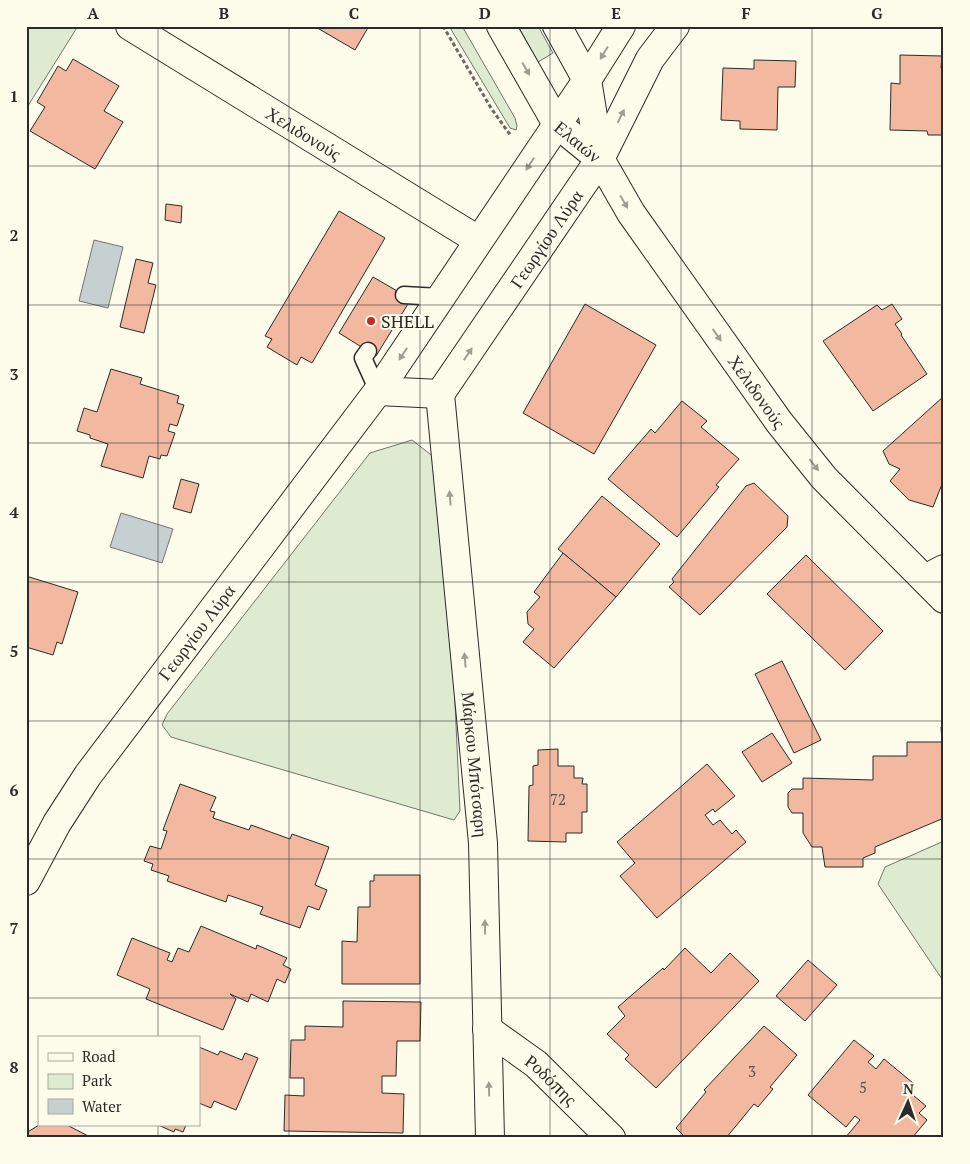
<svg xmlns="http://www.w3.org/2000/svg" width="970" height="1164" viewBox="0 0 970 1164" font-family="'PT Serif',serif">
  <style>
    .green { fill: #deebd1; stroke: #74746e }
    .water { fill: #c7d0d0; stroke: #74746e }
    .building { fill: #f2b8a0; stroke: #2b2b2b }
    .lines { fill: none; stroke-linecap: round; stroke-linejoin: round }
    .lane-casing { stroke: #2b2b2b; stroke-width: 19 }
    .street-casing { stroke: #2b2b2b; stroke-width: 30 }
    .secondary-casing { stroke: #2b2b2b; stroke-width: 30 }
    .path { stroke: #6a6964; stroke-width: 3; stroke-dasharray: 4 2.5; stroke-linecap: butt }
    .lane { stroke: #fdfbea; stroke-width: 16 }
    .street { stroke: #fdfbea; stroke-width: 28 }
    .secondary { stroke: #fdfbea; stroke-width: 28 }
    .oneway { fill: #9e9d94 }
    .grid { fill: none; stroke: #2b2b2b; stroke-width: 1; stroke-opacity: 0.55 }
    .poi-dot { fill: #c62828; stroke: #fdfbea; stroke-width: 2 }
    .labels { text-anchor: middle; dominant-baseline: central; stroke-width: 4; stroke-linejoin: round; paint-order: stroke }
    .number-label { font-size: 15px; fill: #5d4e48 }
    .street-label { font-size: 18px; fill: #2b2b2b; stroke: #fdfbea }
    .poi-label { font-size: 18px; fill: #2b2b2b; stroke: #fdfbea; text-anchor: start }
    .neatline { fill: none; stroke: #2b2b2b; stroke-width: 2 }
    .grid-label { font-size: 16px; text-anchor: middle; font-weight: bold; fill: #2b2b2b }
  </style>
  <rect width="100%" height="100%" fill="#fdfbea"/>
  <g class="green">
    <polygon points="26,26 78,26 26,109"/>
    <polygon points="449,26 462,26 515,118 517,126 516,130 510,128"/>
    <polygon points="518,26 538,26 553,53 538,62"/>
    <polygon points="412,440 444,465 460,811 454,820 171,737 162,725 167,714 370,453"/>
    <polygon points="944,841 944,982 878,884 885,867"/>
  </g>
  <g class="water">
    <polygon points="94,240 123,247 108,308 79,301"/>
    <polygon points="121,513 173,529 162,563 110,547"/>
  </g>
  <g class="building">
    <polygon points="314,26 369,26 355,50"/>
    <polygon points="900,55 942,56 941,68 944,68 944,135 928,135 927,131 890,130 891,83 900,84"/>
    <polygon points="73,59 119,86 104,111 123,122 95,169 30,131 45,107 37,102 58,66 66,71"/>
    <polygon points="754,60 796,61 795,87 778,87 777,130 740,129 740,121 721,120 723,68 754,69"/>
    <polygon points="166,204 182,206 181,223 165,220"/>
    <polygon points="339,211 385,238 312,363 301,357 297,365 267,347 272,339 265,336"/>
    <polygon points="136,259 153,263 148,283 156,285 144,333 120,327"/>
    <polygon points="373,277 411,299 376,356 339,333"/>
    <polygon points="585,304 656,345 594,454 523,413"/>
    <polygon points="892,304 902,319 895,324 902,334 901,335 927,374 873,411 823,341 877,305 882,310"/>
    <polygon points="111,369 142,378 140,384 179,396 177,403 184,405 177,426 170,424 168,431 175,433 167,456 161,455 160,459 149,456 143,478 101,466 108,444 90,438 90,435 77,431 84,408 97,412"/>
    <polygon points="944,396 944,479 933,507 909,500 890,481 900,469 889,464 883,451"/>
    <polygon points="682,401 707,421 701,427 739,459 716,485 719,487 677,537 608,479 651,429 655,433"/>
    <polygon points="181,479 199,484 191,513 173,508"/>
    <polygon points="754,483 788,516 787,527 700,615 669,587 674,582 672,579 746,486"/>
    <polygon points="602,496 660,544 616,597 558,549"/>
    <polygon points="563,553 616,597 554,668 523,642 534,629 528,624 527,612 540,597 534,592"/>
    <polygon points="806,555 883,631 845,670 767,594"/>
    <polygon points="26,576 78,592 62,644 57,642 53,655 26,647"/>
    <polygon points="782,661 821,740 794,753 755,674"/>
    <polygon points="941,727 944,727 944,818 875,847 875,853 863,858 863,867 825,867 822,847 812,847 803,833 803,813 792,813 788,807 788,793 792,789 803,789 803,778 873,780 873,756 907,756 907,742 942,742"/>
    <polygon points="772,733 792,763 762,782 742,752"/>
    <polygon points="558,749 558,766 574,766 574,778 583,778 582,784 587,784 587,812 582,812 582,833 566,833 566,842 528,841 529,786 533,785 533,766 538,765 538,750"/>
    <polygon points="707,764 735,796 715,812 713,809 705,815 713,825 720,820 732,834 736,830 746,842 657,918 620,876 635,863 617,842"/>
    <polygon points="180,784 216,797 210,811 215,812 213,818 249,830 251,825 290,839 292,834 329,847 315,885 327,890 319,910 308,906 300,928 260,914 263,907 228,895 226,902 167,881 169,876 151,870 153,864 144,861 150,846 161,849 167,831 163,830"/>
    <polygon points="374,875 420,875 420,984 342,984 342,941 357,942 358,907 370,907 370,881 374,881"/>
    <polygon points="201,926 256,949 257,945 287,958 283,965 291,969 285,983 277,979 268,1002 251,994 248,1002 230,994 236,999 223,1030 146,999 150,989 117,975 132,938 170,953 167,960 172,962 178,948 189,952"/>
    <polygon points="685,948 711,973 730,953 759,981 656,1088 625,1059 629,1055 607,1034 625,1016 618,1007 663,968 664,970"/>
    <polygon points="808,960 837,985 805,1021 776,996"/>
    <polygon points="343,1001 421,1002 420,1041 397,1041 396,1076 382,1076 382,1093 404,1094 403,1133 284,1131 285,1095 304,1096 304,1078 290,1078 291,1040 305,1040 305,1026 343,1027"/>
    <polygon points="764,1026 797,1055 770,1087 773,1089 758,1107 754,1104 726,1138 686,1138 676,1128 706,1092 704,1090"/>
    <polygon points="854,1040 874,1056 868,1062 876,1069 884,1059 913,1083 907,1090 926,1106 919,1113 927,1120 912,1138 845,1138 860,1120 855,1116 846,1127 808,1095"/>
    <polygon points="199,1047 218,1055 220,1051 242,1060 245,1053 258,1058 236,1110 214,1101 211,1108 199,1103"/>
    <polygon points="39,1125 67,1125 92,1138 26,1138 26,1133"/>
    <polygon points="158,1125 186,1125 183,1132 175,1129 174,1132"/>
  </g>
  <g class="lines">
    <g class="lane-casing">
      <g id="lane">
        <polyline points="404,295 440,297"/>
        <polyline points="368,351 363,358 378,391"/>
      </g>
    </g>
    <g class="street-casing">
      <g id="street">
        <path id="s1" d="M 130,26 L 478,240"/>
        <path id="s2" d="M 440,394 L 483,843 L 490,1138"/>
        <polyline points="925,579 944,569"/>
        <path id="s3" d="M 487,1029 L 536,1064 L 611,1138"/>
      </g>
    </g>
    <g class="secondary-casing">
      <g id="secondary">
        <path id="s4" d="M 501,26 L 557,124 L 600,159 L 631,213 L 779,422 L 824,478 L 944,599"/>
        <polyline points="557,26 587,80 600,159"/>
        <path id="s5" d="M 378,391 L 440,394 L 600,159 L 650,59 L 675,26"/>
        <path id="s6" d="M 26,881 L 57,823 L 88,775 L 378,391 L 587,80 L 621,26"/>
      </g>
    </g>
    <polyline class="path" points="443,26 491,108 511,136"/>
    <use href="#lane" class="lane"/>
    <use href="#street" class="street"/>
    <use href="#secondary" class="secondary"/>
  </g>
  <defs><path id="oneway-solid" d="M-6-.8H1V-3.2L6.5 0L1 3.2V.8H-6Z" transform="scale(1.25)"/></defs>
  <g class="oneway">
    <use href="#oneway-solid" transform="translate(604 53) rotate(121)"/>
    <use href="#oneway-solid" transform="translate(526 69) rotate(60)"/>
    <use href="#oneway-solid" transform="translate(621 116) rotate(-64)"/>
    <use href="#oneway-solid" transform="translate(530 164) rotate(124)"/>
    <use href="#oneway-solid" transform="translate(624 202) rotate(60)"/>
    <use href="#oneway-solid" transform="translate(717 335) rotate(55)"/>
    <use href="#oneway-solid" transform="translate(403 354) rotate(123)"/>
    <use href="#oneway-solid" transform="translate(468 354) rotate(-56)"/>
    <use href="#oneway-solid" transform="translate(814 465) rotate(51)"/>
    <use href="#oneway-solid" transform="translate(450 498) rotate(-95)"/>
    <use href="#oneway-solid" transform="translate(465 660) rotate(-95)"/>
    <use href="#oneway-solid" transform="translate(485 927) rotate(-91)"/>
    <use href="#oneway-solid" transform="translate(489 1089) rotate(-92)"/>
  </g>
  <path class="grid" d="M 158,26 L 158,1038M 289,26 L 289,1138M 420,26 L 420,1138M 550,26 L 550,1138M 681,26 L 681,1138M 812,26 L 812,1138M 26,166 L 944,166M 26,305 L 944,305M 26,443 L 944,443M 26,582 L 944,582M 26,721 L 944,721M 26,859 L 944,859M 26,998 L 944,998M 158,1125 L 158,1138"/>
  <circle class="poi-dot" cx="371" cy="321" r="5"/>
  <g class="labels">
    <g class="number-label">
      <text x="558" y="799">72</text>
      <text x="752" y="1071">3</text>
      <text x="863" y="1087">5</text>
    </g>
    <g class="street-label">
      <text stroke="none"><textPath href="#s1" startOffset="204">Χελιδονούς</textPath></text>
      <text stroke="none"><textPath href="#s4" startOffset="140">Ελαιών</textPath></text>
      <text stroke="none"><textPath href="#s5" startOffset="250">Γεωργίου Λύρα</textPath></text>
      <text stroke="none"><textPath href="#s4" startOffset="449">Χελιδονούς</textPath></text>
      <text stroke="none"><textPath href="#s6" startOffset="302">Γεωργίου Λύρα</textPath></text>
      <text stroke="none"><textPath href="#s2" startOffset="372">Μάρκου Μπότσαρη</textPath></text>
      <text stroke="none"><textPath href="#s3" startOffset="82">Ροδόπης</textPath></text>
    </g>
    <g class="poi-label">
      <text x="381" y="321">SHELL</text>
    </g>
  </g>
  <rect width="970" height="1164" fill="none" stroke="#fdfbea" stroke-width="55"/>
  <rect x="38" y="1036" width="162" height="90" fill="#fdfbea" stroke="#a9a89e"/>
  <rect x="48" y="1053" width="25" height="8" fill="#fdfbea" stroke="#a9a89e"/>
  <text x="82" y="1062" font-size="15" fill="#2b2b2b">Road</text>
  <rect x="48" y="1074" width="25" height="15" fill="#deebd1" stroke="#a9a89e"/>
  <text x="82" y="1086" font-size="15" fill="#2b2b2b">Park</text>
  <rect x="48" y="1099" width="25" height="15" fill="#c7d0d0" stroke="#a9a89e"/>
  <text x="82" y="1112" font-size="15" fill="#2b2b2b">Water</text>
  <g transform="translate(908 1102) rotate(3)" stroke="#fdfbea" stroke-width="4" paint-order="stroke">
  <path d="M0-4L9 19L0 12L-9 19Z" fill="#2b2b2b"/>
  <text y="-8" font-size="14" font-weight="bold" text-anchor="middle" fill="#2b2b2b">N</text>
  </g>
  <rect x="28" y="28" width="914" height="1108" class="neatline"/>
  <g class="grid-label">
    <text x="93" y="19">A</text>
    <text x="224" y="19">B</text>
    <text x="354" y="19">C</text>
    <text x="485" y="19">D</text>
    <text x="616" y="19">E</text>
    <text x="746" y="19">F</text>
    <text x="877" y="19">G</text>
    <text x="14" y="102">1</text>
    <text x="14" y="241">2</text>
    <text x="14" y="380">3</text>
    <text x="14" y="518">4</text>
    <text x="14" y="657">5</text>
    <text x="14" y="796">6</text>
    <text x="14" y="934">7</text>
    <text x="14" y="1073">8</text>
  </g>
</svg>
